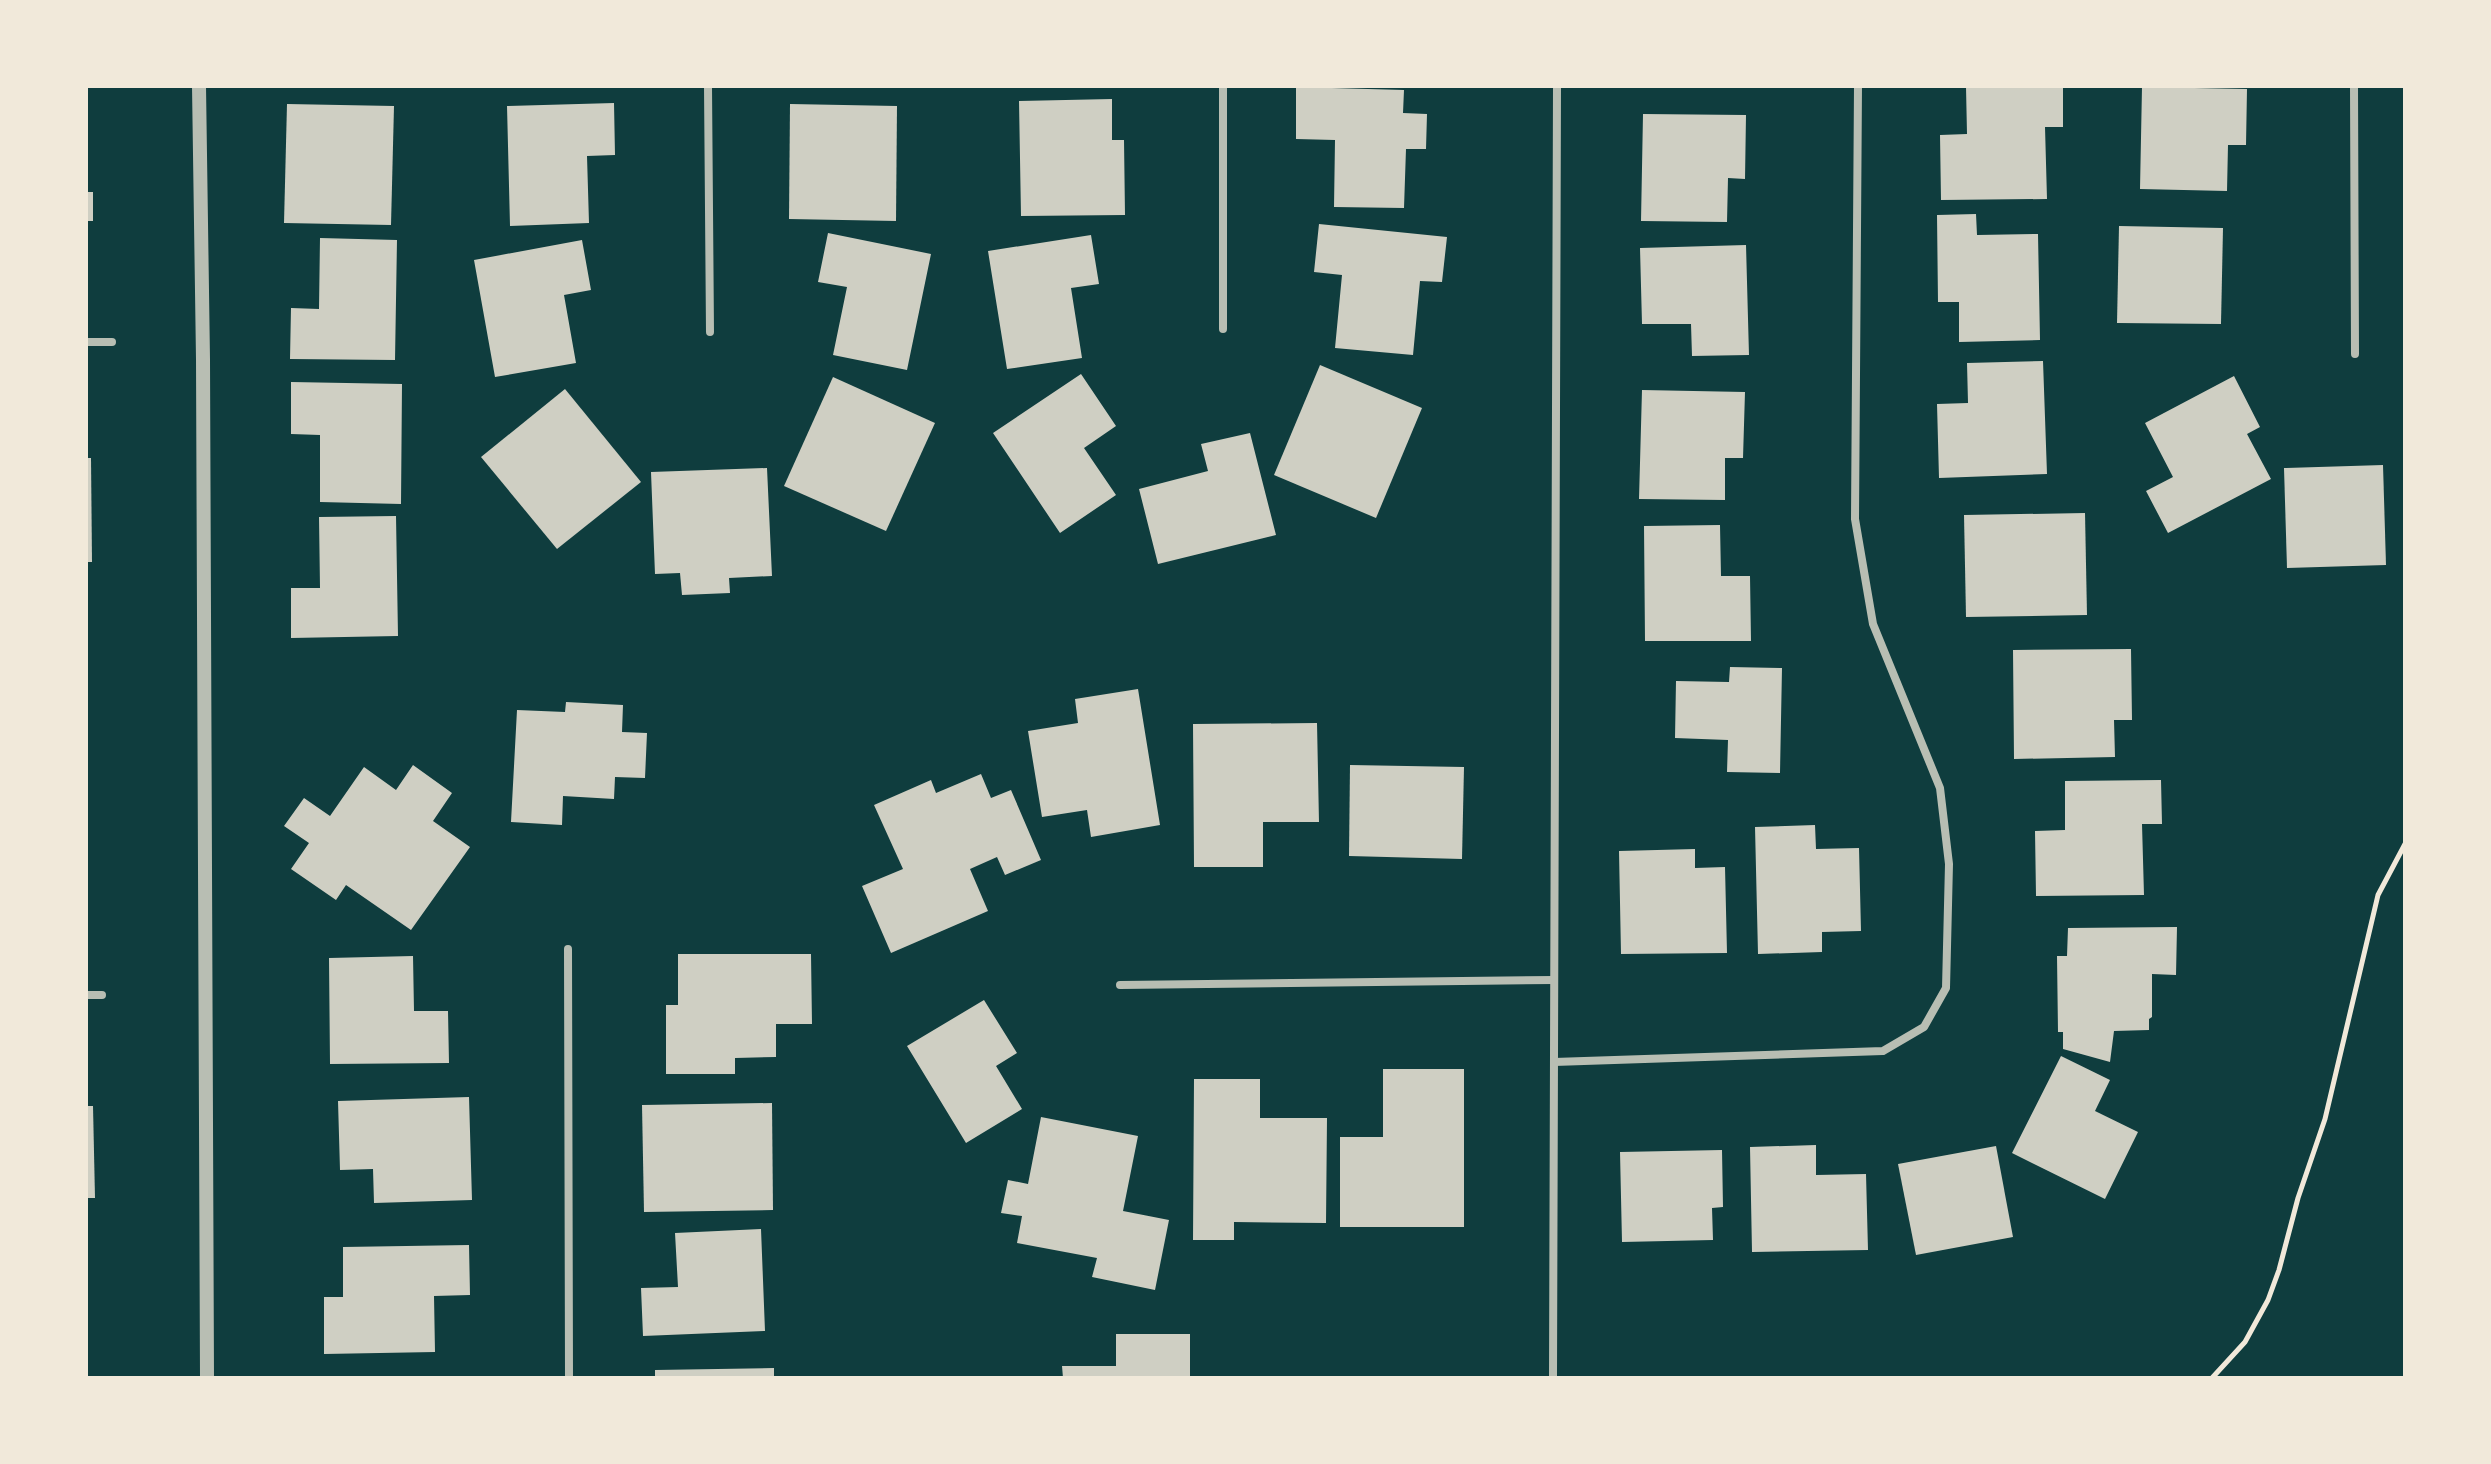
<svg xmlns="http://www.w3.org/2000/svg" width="2491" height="1464" viewBox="0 0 2491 1464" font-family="'Times New Roman',serif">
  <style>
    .building { fill: #cfcfc3 }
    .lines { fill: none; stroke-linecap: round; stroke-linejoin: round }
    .path { stroke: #f1e9da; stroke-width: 5 }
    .minor { stroke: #b8beb3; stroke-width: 8 }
    .tertiary { stroke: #b8beb3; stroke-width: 14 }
  </style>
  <rect width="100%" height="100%" fill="#0f3d3e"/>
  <g class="building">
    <polygon points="2063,86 2063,127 2045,127 2047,199 1941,200 1940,135 1967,134 1966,87"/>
    <polygon points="1296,87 1404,90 1403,113 1427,114 1426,149 1406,149 1404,208 1334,207 1335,140 1296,139"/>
    <polygon points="2142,87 2247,89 2246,145 2228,145 2227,191 2140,189"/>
    <polygon points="1112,99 1112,140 1124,140 1125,215 1021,216 1019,101"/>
    <polygon points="614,103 615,155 587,156 589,223 510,226 507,106"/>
    <polygon points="287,104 394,106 391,225 284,223"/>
    <polygon points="790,104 897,106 896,221 789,219"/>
    <polygon points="1643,114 1746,115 1745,179 1728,178 1727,222 1641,221"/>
    <rect x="86" y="192" width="7" height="29"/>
    <polygon points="1976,214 1977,235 2038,234 2040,340 1959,342 1959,302 1938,302 1937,215"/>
    <polygon points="1319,224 1447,237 1442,282 1420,281 1413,355 1335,348 1342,275 1314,272"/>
    <polygon points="2119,226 2223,228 2221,324 2117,323"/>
    <polygon points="828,233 931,254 907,370 833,355 847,287 818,282"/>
    <polygon points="1091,235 1099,284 1071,288 1082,358 1007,369 988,251"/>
    <polygon points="320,238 397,240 395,360 290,359 291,308 319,309"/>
    <polygon points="582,240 591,290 564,295 576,363 495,377 474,260"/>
    <polygon points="1746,245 1749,355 1692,356 1691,324 1642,324 1640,248"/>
    <polygon points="2043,361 2047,474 1939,478 1937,404 1968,403 1967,363"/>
    <polygon points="1320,365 1422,408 1376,518 1274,475"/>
    <polygon points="1081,374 1116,426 1084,448 1116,495 1060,533 993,433"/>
    <polygon points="2234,376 2260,427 2247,434 2271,479 2168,533 2146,491 2173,477 2145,423"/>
    <polygon points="833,377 935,423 886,531 784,486"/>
    <polygon points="291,382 402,384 401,504 320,502 320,435 291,434"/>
    <polygon points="565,389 641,482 557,549 481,457"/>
    <polygon points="1642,390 1745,392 1743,458 1725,458 1725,500 1639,499"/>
    <polygon points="1250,433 1276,535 1158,564 1139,489 1208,471 1201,444"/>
    <polygon points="86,458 91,458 92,562 86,562"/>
    <polygon points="2383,465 2386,565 2287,568 2284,468"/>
    <polygon points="767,468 772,576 729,578 730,593 682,595 680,573 655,574 651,472"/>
    <polygon points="2085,513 2087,615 1966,617 1964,515"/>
    <polygon points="396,516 398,636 291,638 291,588 320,588 319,517"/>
    <polygon points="1720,525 1721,576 1750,576 1751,641 1645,641 1644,526"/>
    <polygon points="2131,649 2132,720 2114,720 2115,757 2014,759 2013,650"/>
    <polygon points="1730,667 1782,668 1780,773 1727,772 1728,740 1675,738 1676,681 1729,682"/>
    <polygon points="1138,689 1160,825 1091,837 1087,810 1042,817 1028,731 1078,723 1075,699"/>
    <polygon points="566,702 623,705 622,732 647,733 645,778 615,777 614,799 563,796 562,825 511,822 517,710 565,712"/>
    <polygon points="1317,723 1319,822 1263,822 1263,867 1194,867 1193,724"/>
    <polygon points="413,765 452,793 433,821 470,847 411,930 346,885 336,900 291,869 309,843 284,826 304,798 330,816 364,767 396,790"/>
    <polygon points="1350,765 1464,767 1462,859 1349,856"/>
    <polygon points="981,774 991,798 1011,790 1041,860 1005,875 997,857 970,869 988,911 891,953 862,886 903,869 874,805 931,780 936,793"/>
    <polygon points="2161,780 2162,824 2142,824 2144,895 2036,896 2035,831 2065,830 2065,781"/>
    <polygon points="1815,825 1816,849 1859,848 1861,931 1822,932 1822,952 1758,954 1755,827"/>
    <polygon points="1695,849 1695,868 1725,867 1727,953 1621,954 1619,851"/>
    <polygon points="2177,927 2176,975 2152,974 2152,1017 2149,1019 2149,1030 2114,1031 2110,1062 2063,1049 2063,1032 2058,1032 2057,956 2067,956 2068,928"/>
    <polygon points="678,954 811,954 812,1024 776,1024 776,1057 735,1058 735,1074 666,1074 666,1005 678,1005"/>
    <polygon points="413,956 414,1011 448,1011 449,1063 330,1064 329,958"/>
    <polygon points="984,1000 1017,1053 996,1066 1022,1109 966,1143 907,1046"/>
    <polygon points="2061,1056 2110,1080 2095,1111 2138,1132 2105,1199 2012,1153"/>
    <polygon points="1383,1069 1464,1069 1464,1227 1340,1227 1340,1137 1383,1137"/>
    <polygon points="1194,1079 1260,1079 1260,1118 1327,1118 1326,1223 1234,1222 1234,1240 1193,1240"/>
    <polygon points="469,1097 472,1200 374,1203 373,1169 340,1170 338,1101"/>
    <polygon points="772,1103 773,1210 644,1212 642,1105"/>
    <polygon points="86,1106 93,1106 95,1198 86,1198"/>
    <polygon points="1041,1117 1138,1136 1123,1211 1169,1220 1155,1290 1092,1277 1097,1258 1017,1243 1022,1216 1001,1213 1008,1180 1028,1184"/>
    <polygon points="1816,1145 1816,1175 1866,1174 1868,1250 1752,1252 1750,1147"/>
    <polygon points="1996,1146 2013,1237 1916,1255 1898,1164"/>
    <polygon points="1722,1150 1723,1207 1712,1208 1713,1240 1622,1242 1620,1152"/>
    <polygon points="761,1229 765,1331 643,1336 641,1288 678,1287 675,1233"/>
    <polygon points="469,1245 470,1295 434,1296 435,1352 324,1354 324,1297 343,1297 343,1247"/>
    <polygon points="1116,1334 1190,1334 1190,1378 1063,1378 1062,1366 1116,1366"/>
    <polygon points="774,1368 774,1378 655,1378 655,1370"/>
  </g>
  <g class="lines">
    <polyline class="path" points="2212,1378 2245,1342 2268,1300 2279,1270 2298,1198 2325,1119 2378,895 2405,844"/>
    <g class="minor">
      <polyline points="708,86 710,332"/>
      <polyline points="1223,86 1223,329"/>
      <polyline points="2354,86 2355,354"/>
      <polyline points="86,342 112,342"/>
      <polyline points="568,949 569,1378"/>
      <polyline points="1120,985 1554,980"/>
      <polyline points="86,995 102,995"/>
      <polyline points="1554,1062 1883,1051 1924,1027 1946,988 1949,864 1940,788 1873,624 1855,519 1858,86"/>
      <polyline points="1553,1378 1557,86"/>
    </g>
    <polyline class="tertiary" points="199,86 203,359 207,1378"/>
  </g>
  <rect width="2491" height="1464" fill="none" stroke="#f1e9da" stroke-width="176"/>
</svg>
